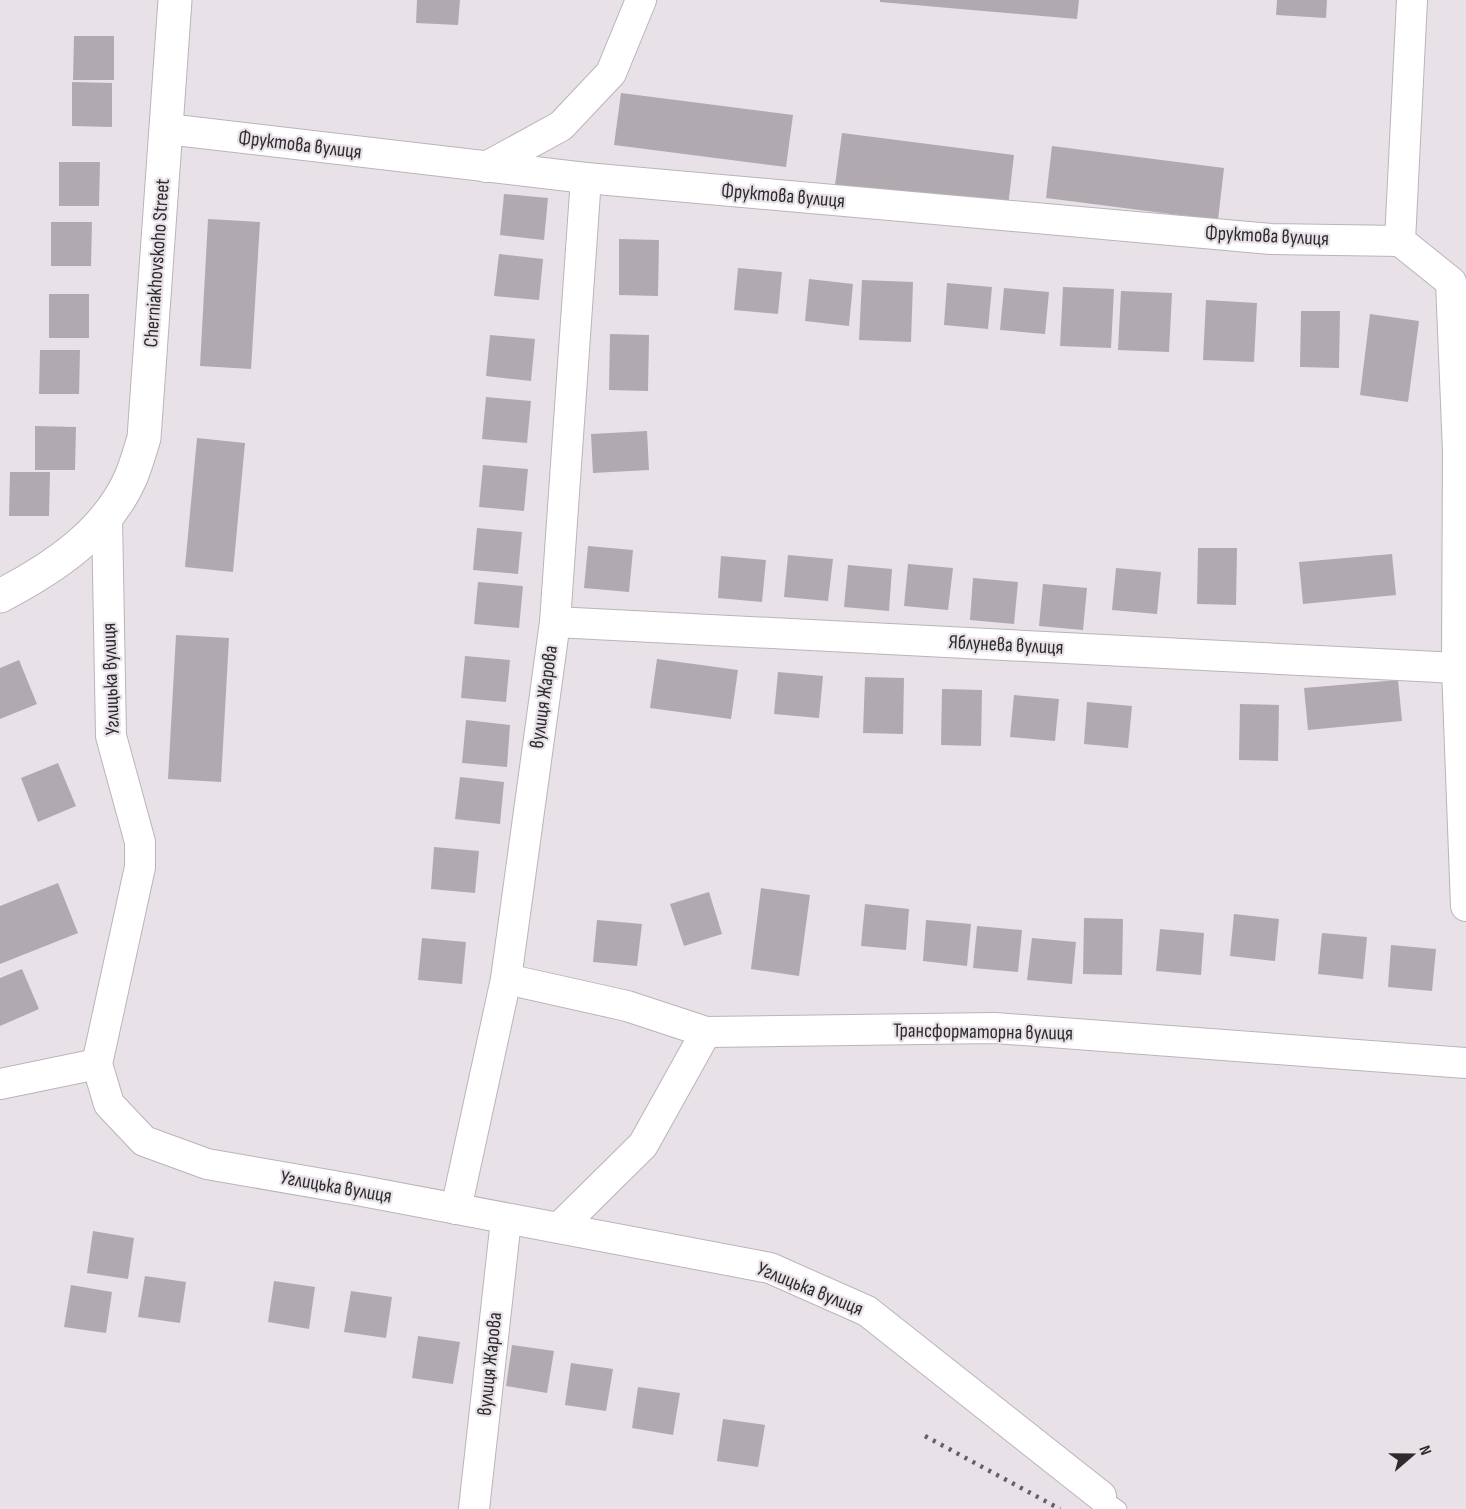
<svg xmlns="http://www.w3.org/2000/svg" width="1466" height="1509" viewBox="0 0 1466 1509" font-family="'Sofia Sans Condensed',sans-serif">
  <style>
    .building { fill: #b0aab0 }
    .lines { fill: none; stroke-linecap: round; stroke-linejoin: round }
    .service-casing { stroke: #bab4b9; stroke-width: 17 }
    .minor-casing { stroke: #bab4b9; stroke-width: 32 }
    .secondary-casing { stroke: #bab4b9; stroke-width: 35 }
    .service { stroke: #fff; stroke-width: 15 }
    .minor { stroke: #fff; stroke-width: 30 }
    .secondary { stroke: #fff; stroke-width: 33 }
    .rail { stroke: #636063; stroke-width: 4.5; stroke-dasharray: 3 6; stroke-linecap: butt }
    .labels { text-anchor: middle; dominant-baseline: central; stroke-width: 4.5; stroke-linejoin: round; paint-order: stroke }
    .street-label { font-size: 20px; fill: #2d2b2d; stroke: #e8e2e8 }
  </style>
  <rect width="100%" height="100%" fill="#e8e2e8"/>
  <g class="building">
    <polygon points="417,0 460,0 458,25 416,23"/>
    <polygon points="880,0 1079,0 1077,19 880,2"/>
    <polygon points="1277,0 1327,0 1326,18 1276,15"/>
    <polygon points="74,36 114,36 114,80 73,80"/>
    <polygon points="72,82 112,83 112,127 72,126"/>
    <polygon points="621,93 793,115 786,167 614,145"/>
    <polygon points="842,133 1014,155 1008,207 835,185"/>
    <polygon points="1052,146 1224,168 1218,220 1046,198"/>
    <polygon points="59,162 100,162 99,206 59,206"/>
    <polygon points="504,194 548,198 544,240 500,235"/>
    <polygon points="208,219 260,222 251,369 200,366"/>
    <polygon points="51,222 92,222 91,266 51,266"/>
    <polygon points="619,239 659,240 658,296 619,295"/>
    <polygon points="499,254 543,259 539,300 494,296"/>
    <polygon points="738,268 782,272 778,314 734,310"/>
    <polygon points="809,279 853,284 849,326 805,321"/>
    <polygon points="862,280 913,282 911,342 859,340"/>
    <polygon points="947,283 992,287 988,329 944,325"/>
    <polygon points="1063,287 1114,289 1111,348 1060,346"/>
    <polygon points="1004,288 1049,292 1045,334 1000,330"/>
    <polygon points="1121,291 1172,293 1169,352 1118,350"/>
    <rect x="49" y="294" width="40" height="44"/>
    <polygon points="1206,300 1257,303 1254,362 1203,360"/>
    <polygon points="1301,311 1340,311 1339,368 1300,367"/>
    <polygon points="1370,314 1419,321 1408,402 1360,395"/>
    <polygon points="610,334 649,335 648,391 609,390"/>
    <polygon points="490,335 535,339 531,381 486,376"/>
    <polygon points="40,350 80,350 79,394 39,394"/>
    <polygon points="486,397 531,401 527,443 482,439"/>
    <polygon points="35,426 76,427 75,470 35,470"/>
    <polygon points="647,431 649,470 593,473 591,434"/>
    <polygon points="197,438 245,443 233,572 185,567"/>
    <polygon points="483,465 528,469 524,511 479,507"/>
    <polygon points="10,472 50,472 49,516 9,516"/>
    <polygon points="477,528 522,532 518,574 473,570"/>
    <polygon points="588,546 633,550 629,592 584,588"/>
    <polygon points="1198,548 1237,548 1236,605 1197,604"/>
    <polygon points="1392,554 1396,595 1303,604 1299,562"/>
    <polygon points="788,555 833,559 828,601 784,597"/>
    <polygon points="721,556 766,560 762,602 718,598"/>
    <polygon points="908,564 953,568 948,610 904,606"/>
    <polygon points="848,565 892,569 889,611 844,607"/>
    <polygon points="1116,568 1161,572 1157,614 1112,610"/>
    <polygon points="973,578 1018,582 1014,624 970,620"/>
    <polygon points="478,582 523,586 519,628 474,624"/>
    <polygon points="1043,584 1087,588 1083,630 1039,626"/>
    <polygon points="176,635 229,638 221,782 168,779"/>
    <polygon points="465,656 510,660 506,702 461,698"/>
    <polygon points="657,659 738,670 731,719 650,708"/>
    <polygon points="19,660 37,704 0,719 0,668"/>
    <polygon points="778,672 823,676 819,718 774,714"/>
    <polygon points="865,677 904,678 903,734 863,733"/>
    <polygon points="1398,680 1402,721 1308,730 1304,688"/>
    <polygon points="942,689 982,690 981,746 941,745"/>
    <polygon points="1014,695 1059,699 1055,741 1010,737"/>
    <polygon points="1087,702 1132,706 1128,748 1084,744"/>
    <polygon points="1240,704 1279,705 1278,761 1239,760"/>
    <polygon points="466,720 510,725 507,767 462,763"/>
    <polygon points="58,763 76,806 38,822 21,778"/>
    <polygon points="460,777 504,782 500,824 455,819"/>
    <polygon points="434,847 479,851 475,893 431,889"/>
    <polygon points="58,883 78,933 0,964 0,906"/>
    <polygon points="761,888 810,895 799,976 751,969"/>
    <polygon points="709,892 722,934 684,946 670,904"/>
    <polygon points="865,904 909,909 906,950 861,946"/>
    <polygon points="1234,914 1279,919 1275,961 1230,956"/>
    <polygon points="1084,918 1123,919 1122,975 1083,974"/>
    <polygon points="597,920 642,924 637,966 593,962"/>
    <polygon points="926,920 971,924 967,966 923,961"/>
    <polygon points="977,926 1022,930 1018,972 973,968"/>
    <polygon points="1160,929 1204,933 1201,975 1156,971"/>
    <polygon points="1322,933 1367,937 1363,979 1318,974"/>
    <polygon points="422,938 466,942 462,984 418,980"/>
    <polygon points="1032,938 1076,942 1072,984 1027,980"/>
    <polygon points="1391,945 1436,949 1432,991 1388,987"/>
    <polygon points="22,969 39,1009 0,1026 0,978"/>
    <polygon points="93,1231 134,1238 128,1279 87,1273"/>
    <polygon points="145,1276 186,1282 180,1323 138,1317"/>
    <polygon points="274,1281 315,1287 309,1329 268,1322"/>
    <polygon points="71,1285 112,1292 106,1333 64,1327"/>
    <polygon points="351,1291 392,1297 386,1338 344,1332"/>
    <polygon points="418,1336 460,1342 453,1384 412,1378"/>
    <polygon points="512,1345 554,1351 547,1393 506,1386"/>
    <polygon points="571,1363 613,1369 606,1411 565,1405"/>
    <polygon points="638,1387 680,1393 673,1435 632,1428"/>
    <polygon points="723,1419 765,1425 758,1467 717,1461"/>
  </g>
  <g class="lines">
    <g class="service-casing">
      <polyline id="service" points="1101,1496 1119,1509"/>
    </g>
    <g class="minor-casing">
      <g id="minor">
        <polyline points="1412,0 1400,241 1451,282 1458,452 1457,668 1466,906"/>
        <polyline points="167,129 586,178 1271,239 1400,241"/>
        <polyline points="486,167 561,126 611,73 641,0"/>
        <polyline points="107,517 111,736 140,842 140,867 97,1064 109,1104 144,1141 207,1164 357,1190 770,1268 867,1311 1101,1496"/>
        <polyline points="555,622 1457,668"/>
        <polyline points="506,979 627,1006 706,1032 995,1028 1466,1063"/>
        <polyline points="0,1084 97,1064"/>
        <polyline points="456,1209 506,979 555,622 586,178"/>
        <polyline points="559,1228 643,1145 706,1032"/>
        <polyline points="474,1509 506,1220"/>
      </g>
    </g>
    <g class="secondary-casing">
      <path id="secondary" d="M 0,596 C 52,569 107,533 131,477 C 136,465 140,451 144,438 L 175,0"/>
    </g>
    <use href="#service" class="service"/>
    <use href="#minor" class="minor"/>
    <use href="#secondary" class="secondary"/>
    <polyline class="rail" points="925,1436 1060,1509"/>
  </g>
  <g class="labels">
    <g class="street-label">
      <text transform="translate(300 145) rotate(7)">Фруктова вулиця</text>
      <text transform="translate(783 196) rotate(5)">Фруктова вулиця</text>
      <text transform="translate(1267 236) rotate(3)">Фруктова вулиця</text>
      <text transform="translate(157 263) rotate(-86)">Cherniakhovskoho Street</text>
      <text transform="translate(1006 645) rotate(3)">Яблунева вулиця</text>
      <text transform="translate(111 679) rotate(-92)">Углицька вулиця</text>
      <text transform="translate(544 697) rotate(-82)">вулиця Жарова</text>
      <text transform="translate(983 1032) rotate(1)">Трансформаторна вулиця</text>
      <text transform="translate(336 1187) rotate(10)">Углицька вулиця</text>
      <text transform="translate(810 1289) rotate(22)">Углицька вулиця</text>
      <text transform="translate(490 1364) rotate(-84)">вулиця Жарова</text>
    </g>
  </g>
  <g transform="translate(1412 1455) rotate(70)" stroke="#e8e2e8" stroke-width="4.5" paint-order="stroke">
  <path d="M0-4.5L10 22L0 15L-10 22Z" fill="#2d2b2d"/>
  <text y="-9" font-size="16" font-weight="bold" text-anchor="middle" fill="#2d2b2d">N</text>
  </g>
</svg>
